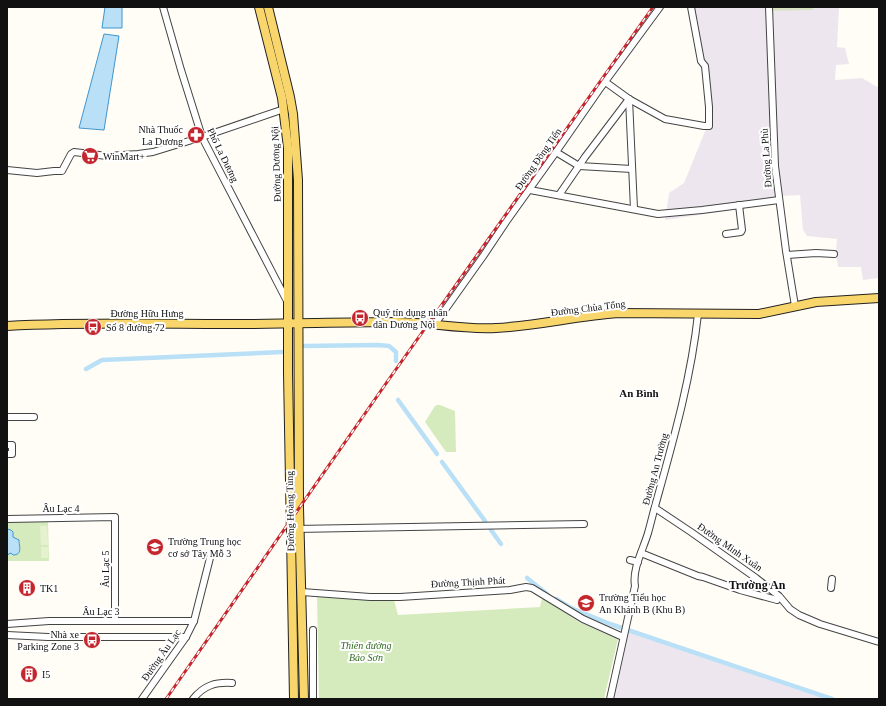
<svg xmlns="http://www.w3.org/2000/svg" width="886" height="706" viewBox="0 0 886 706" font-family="Georgia,serif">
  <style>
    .industrial { fill: #eee6ef }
    .green { fill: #d5ebbd }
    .cemetery { fill: #d9e3c4 }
    .pitch { fill: #e6f2cf }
    .water { fill: #b9e0f7; stroke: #3f96cf }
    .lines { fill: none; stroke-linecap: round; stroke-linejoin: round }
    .canal { stroke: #b9e0f7; stroke-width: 4.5 }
    .minor-casing { stroke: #444; stroke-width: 8 }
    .major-casing { stroke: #222; stroke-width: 10 }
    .minor { stroke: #fff; stroke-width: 6 }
    .major { stroke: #f9d66b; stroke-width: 8 }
    .rail-casing { stroke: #c4262e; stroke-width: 3 }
    .rail { stroke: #fff; stroke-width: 1.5; stroke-dasharray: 4.5; stroke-linecap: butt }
    .labels { text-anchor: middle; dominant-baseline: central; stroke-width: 4; stroke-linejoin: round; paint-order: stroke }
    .poi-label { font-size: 10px; fill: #111; stroke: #fff; text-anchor: start }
    .street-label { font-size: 10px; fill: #111; stroke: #fff }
    .park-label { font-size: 10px; font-style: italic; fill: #2f6b1f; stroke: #fff }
    .neighbourhood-label { font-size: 11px; font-weight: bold; fill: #111; stroke: #fff }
    .quarter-label { font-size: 12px; font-weight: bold; fill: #111; stroke: #fff }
  </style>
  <rect width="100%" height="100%" fill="#fffdf5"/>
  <g class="industrial">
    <polygon points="691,7 771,7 813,10 813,7 839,7 837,47 845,48 849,64 836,65 835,80 862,78 879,88 879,292 878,278 863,280 861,267 838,267 836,251 837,239 807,236 803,230 800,195 779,196 779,203 665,220 669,193 684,183 708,124 704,70"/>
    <polygon points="627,632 825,699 612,699"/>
  </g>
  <g class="green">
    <polygon points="437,405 440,405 455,411 456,452 446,452 425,422 435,406"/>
    <polygon points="7,522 48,522 49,561 7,561"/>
    <polygon points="317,595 394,600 398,615 540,607 542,598 579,622 618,639 604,699 319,699"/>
  </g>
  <polygon class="cemetery" points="771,7 813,7 813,10 771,11"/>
  <g class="pitch">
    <polygon points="40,526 47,526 48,545 41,545"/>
    <rect x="41" y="547" width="7" height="11"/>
  </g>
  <g class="water">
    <polygon points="105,7 122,7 122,28 102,28"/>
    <polygon points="104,34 119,36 104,130 79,128"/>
    <path d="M 7,529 L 11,530 L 13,532 L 13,537 L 19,540 C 19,546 23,555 13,555 L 11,553 L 7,555 Z"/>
  </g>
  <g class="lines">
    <g class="canal">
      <polyline points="304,346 378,345 389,346 396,352 396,361"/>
      <polyline points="86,369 102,360 282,352"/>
      <polyline points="398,400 437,454"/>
      <polyline points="442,462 485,521"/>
      <polyline points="491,530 501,544"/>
      <polyline points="527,578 547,594"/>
      <polyline points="556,599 571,608 610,624 832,699"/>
    </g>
    <g class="minor-casing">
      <g id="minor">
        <polyline points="163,7 181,70 202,137 287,301"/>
        <polyline points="769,7 775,166 786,251 795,306"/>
        <polyline points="604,81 629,99 665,119 704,126 709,126 709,107 705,66 701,61 691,7"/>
        <polyline points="629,99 634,209"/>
        <polyline points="556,152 579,166 632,169"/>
        <polyline points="7,170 37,173 54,171 62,171 71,154 74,152 107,156 138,154 153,152 202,137 284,109"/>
        <polyline points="530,190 658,214 702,210 779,200"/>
        <polyline points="559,195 585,157 629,99"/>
        <polyline points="726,234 741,232 742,230 739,205"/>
        <polyline points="787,255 816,253 834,254"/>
        <polyline points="435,324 484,255 506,222 556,152 599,90 660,7"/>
        <polyline points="7,417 34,417"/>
        <polyline points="7,445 12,445 12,454 7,454"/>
        <polyline points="655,508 691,532 756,578 779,596 790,609 799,615 820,624 879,642"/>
        <polyline points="7,519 115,517 115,621"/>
        <polyline points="295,529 584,524"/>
        <polyline points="641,553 698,576 703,577 740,590 777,600"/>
        <polyline points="630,560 638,562"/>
        <polyline points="831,588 832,579"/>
        <polyline points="302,592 370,597 400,597 510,590 526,587 532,588 583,619 623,637"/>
        <polyline points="7,624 49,621 194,621"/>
        <polyline points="7,635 48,637 186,637"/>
        <polyline points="142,699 186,637 194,621 211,554"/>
        <path d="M 193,699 C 204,685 216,682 232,683"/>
        <polyline points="313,699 313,630"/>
        <path d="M 610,699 L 635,586 C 632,569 643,550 648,533 C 650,526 652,518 654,510 C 672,445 691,380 698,314"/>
      </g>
    </g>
    <g class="major-casing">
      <g id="major">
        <polyline points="259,7 282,98 288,148 288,373 294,699"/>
        <polyline points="268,7 290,97 293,114 298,180 299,508 304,699"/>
        <path d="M 7,326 C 84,322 161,324 238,324 C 290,324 342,322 395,322 C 428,322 462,330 496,328 C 537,326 577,316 618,313 L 759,314 L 816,302 L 879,298"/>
      </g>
    </g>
    <use href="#minor" class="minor"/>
    <use href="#major" class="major"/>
    <g class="rail-casing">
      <polyline id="rail" points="166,699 387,382 653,7"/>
    </g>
    <use href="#rail" class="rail"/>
  </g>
  <defs>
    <g id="pharmacy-disc" transform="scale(0.9)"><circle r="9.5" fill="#c4262e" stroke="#fff"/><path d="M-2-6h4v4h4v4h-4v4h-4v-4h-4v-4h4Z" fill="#fff"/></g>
    <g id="supermarket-disc" transform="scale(0.9)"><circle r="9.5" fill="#c4262e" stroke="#fff"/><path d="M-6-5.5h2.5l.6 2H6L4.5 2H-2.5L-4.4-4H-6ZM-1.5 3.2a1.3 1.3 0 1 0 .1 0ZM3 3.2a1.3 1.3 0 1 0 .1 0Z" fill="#fff"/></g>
    <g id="bus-disc" transform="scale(0.9)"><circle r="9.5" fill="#c4262e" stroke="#fff"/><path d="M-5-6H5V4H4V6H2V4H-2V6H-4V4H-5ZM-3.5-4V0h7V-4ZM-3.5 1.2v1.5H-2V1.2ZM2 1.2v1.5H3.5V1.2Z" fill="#fff"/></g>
    <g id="school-disc" transform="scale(0.9)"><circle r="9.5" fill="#c4262e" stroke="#fff"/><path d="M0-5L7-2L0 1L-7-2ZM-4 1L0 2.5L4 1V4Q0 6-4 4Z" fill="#fff"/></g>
    <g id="building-disc" transform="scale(0.9)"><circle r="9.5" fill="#c4262e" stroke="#fff"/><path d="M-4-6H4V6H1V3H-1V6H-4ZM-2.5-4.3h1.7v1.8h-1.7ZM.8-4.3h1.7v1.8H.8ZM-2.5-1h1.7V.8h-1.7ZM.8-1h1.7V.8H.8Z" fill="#fff"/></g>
  </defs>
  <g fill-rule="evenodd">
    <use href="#pharmacy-disc" x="196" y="135"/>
    <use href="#supermarket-disc" x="90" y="156"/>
    <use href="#bus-disc" x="360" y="318"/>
    <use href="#bus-disc" x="93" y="327"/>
    <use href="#school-disc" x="155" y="547"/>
    <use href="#building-disc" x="27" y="588"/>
    <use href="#school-disc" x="586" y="603"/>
    <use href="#bus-disc" x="92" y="640"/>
    <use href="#building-disc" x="29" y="674"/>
  </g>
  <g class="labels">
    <g class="poi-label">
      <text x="183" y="129" text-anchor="end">Nhà Thuốc<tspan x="183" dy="12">La Dương</tspan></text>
      <text x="103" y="156">WinMart+</text>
      <text x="373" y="312">Quỹ tín dụng nhân<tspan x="373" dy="12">dân Dương Nội</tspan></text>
      <text x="106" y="327">Số 8 đường 72</text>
      <text x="168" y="541">Trường Trung học<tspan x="168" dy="12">cơ sở Tây Mỗ 3</tspan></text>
      <text x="40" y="588">TK1</text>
      <text x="599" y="597">Trường Tiểu học<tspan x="599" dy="12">An Khánh B (Khu B)</tspan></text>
      <text x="79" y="634" text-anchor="end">Nhà xe<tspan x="79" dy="12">Parking Zone 3</tspan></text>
      <text x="42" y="674">I5</text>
    </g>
    <g class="street-label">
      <text transform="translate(223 155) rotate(64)">Phố La Dương</text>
      <text transform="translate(766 158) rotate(-94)">Đường La Phù</text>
      <text transform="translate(538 159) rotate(-55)">Đường Đồng Tiến</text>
      <text transform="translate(276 164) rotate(-92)">Đường Dương Nội</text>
      <text transform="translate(588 308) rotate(-7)">Đường Chùa Tổng</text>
      <text x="147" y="313">Đường Hữu Hưng</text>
      <text transform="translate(655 469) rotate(-75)">Đường An Trường</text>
      <text x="61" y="508">Âu Lạc 4</text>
      <text transform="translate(290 511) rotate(-91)">Đường Hoàng Tùng</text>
      <text transform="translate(730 547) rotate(35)">Đường Minh Xuân</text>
      <text transform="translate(105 569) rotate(-90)">Âu Lạc 5</text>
      <text transform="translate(468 582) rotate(-3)">Đường Thịnh Phát</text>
      <text x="101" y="611">Âu Lạc 3</text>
      <text transform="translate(161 655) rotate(-55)">Đường Âu Lạc</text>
    </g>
    <g class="park-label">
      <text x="366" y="645">Thiên đường<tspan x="366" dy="12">Bảo Sơn</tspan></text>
    </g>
    <g class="neighbourhood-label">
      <text x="639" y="393">An Bình</text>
    </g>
    <g class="quarter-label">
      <text x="757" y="585">Trường An</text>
    </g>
  </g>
  <rect width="886" height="706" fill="none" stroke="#111111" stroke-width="16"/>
</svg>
